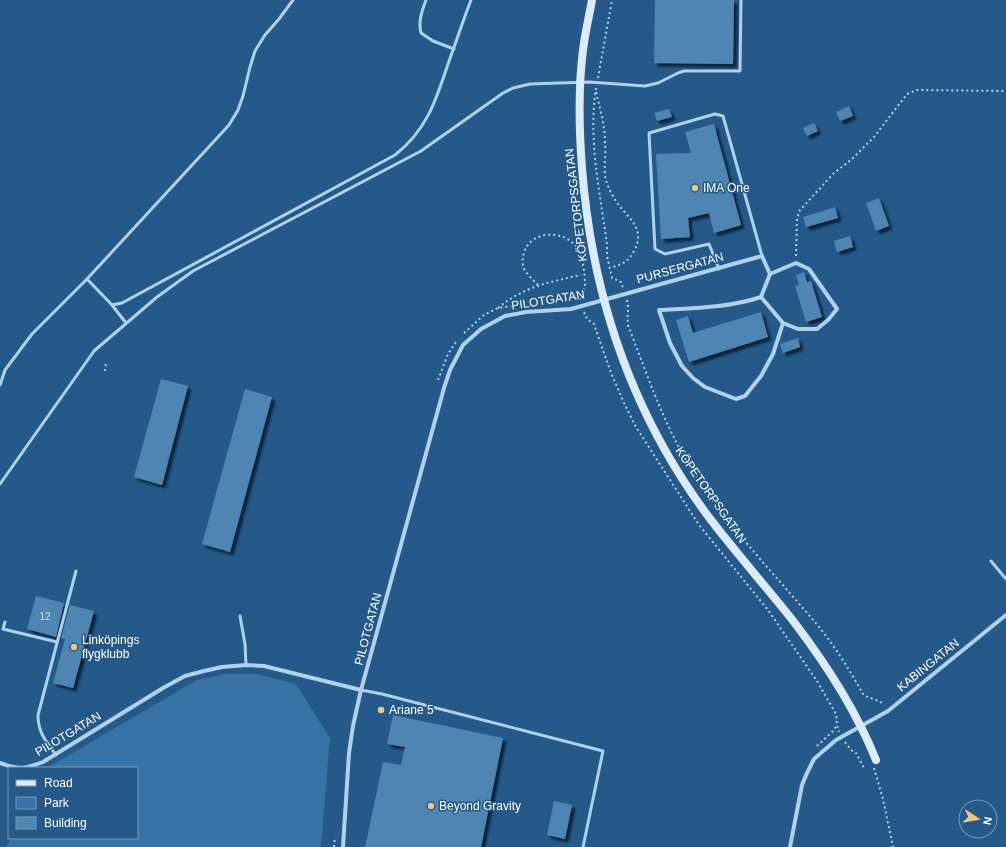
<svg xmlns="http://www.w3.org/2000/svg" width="1006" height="847" viewBox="0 0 1006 847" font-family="Helvetica,sans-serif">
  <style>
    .green { fill: #3873a7 }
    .building { fill: #5085b3; filter: url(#shadow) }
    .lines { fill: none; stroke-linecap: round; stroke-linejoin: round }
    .path { stroke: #b1d0ea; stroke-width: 2; stroke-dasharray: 2 3; stroke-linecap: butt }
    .lane { stroke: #b1d0ea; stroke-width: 3 }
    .street { stroke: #b1d0ea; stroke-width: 4 }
    .secondary { stroke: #dcebf8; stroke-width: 8 }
    .poi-dot { fill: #f5c574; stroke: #24598a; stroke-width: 1.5 }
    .labels { text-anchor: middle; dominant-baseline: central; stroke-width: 3; stroke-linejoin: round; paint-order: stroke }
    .number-label { font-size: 10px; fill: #d3e0ec }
    .poi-label { font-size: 12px; fill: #fff; stroke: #24598a; text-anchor: start }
    .street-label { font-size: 12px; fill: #fff; stroke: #24598a }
  </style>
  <defs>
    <filter id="shadow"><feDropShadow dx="3.5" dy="3.5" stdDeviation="1" flood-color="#0009"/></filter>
  </defs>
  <rect width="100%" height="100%" fill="#24598a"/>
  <polygon class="green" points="226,674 257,674 296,684 330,738 321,847 5,847 12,838 137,838 137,768 47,768 197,680"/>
  <g class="building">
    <polygon points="655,0 734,0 733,64 654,63"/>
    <polygon points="849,106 853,116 840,121 836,112"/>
    <polygon points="669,109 672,117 657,121 654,113"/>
    <polygon points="814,123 818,131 807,136 803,128"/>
    <polygon points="714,124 741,225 714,233 709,213 688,218 690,237 661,239 656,154 691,153 685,132"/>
    <polygon points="879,198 889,226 876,231 866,203"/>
    <polygon points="835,207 838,218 806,227 803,217"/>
    <polygon points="850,236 853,247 837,252 834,241"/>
    <polygon points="804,272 807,282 811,281 822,317 806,322 795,286 799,285 796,275"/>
    <polygon points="761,312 768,337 689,362 676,320 688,316 693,333"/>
    <polygon points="798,338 800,347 783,353 780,344"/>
    <polygon points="161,379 188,386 162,485 134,477"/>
    <polygon points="245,389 272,397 230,552 202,544"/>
    <polygon points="36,596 64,603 56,637 27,629"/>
    <polygon points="70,605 94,611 73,688 53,683 65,639 61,638"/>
    <polygon points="393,715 503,738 481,847 365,847 383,762 401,765 405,747 387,744"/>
    <polygon points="554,801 572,805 565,839 547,835"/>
  </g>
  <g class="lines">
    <g class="path">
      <polyline points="598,78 612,0"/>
      <path d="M 596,88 C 588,140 600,192 607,244 L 607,256 L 612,278 L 621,282 L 623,288"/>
      <path d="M 596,92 C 600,109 605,125 605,143 C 606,154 604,165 605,176 C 607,186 612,196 618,204 C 629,219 646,229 634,251 C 629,261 623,264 613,267"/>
      <polyline points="796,256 797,218 800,210 833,174 852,159 874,137 907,94 917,90 1006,91"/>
      <path d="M 538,285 C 534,281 529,276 525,271 C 522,266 522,259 524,253 C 530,230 565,229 577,248 C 583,258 585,274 585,285 L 584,289 L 580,295 L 581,300"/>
      <path d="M 627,300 C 629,308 627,316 628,325 C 648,377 666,431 697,478 C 731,529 774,574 814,621 C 833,643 849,669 863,694 C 869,699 879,699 884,705"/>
      <polyline points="569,301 580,295"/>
      <path d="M 498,308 C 523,287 549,282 581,275"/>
      <polyline points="584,312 587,319 594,324 611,373 624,403 636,427 699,525 768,610 817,681 836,714 837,725 839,732"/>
      <polyline points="464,333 484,315 498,308 521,305"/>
      <polyline points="105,371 106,363"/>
      <polyline points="438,380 448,354 456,342"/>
      <polyline points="845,742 851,750 856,753 864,768"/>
      <polyline points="817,746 833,731 837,725"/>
      <polyline points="874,768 883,799 893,847"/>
      <polyline points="334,847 335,837"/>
    </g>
    <g class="lane">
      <path d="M 426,0 C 422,11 418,21 421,33 L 433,41 L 454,49"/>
      <polyline points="719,269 709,244 665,254 655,249 649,133 715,114 723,116 762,256"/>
      <path d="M 87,279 L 112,305 L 122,303 L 395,155 C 427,130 436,100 448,64 C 456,42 463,21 471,0"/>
      <polyline points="112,305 126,323"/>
      <polyline points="0,385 5,370 32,334 87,279 229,125 238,110 243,96 250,67 255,51 265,35 279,19 293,0"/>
      <polyline points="0,484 94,351 157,297 193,271 421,151 503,93 513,88 530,84 589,82 645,86 658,83 678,73 684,71 740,71 741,0"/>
      <polyline points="991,561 1006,579"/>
      <polyline points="240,616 245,644 246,665"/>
      <polyline points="5,622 3,629 57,642"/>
      <polyline points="361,690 382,694 603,751 583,847"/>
      <path d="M 56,755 C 46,741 38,733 38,715 L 76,571"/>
    </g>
    <g class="street">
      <path d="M 761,297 L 783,323 L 798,329 L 817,329 L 828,320 L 837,309 L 809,269 L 796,263 L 770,274 L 761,297 C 728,308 694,308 659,310 L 670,343 L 682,366 L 693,378 L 705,387 L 736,399 L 745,396 L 761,376 L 773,354 L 783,323"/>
      <path d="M 0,763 C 19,770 25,769 43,762 L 163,688 L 185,676 L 204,671 L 222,667 L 246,665 L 264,666 L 361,690"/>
      <polyline points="343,847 349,753 353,726 361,690 444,388 450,370 463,345 481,329 505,316 526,312 571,309 762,256 770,274"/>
      <polyline points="790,847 802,785 807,773 814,759 836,740 888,711 1006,615"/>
    </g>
    <path class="secondary" d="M 592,0 C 589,17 585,33 583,50 C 578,89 579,129 582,168 C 592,297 633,417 711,520 C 738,555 767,588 794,622 C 826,664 856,710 876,760"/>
  </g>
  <g class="poi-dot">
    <circle cx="695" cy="188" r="4"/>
    <circle cx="74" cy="647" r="4"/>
    <circle cx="381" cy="710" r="4"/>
    <circle cx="431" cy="806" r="4"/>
  </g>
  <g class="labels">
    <g class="number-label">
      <text x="45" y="616">12</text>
    </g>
    <g class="poi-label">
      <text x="703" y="188">IMA One</text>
      <text x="82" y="640">Linköpings<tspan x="82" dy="14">flygklubb</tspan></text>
      <text x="389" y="710">Ariane 5</text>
      <text x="439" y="806">Beyond Gravity</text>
    </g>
    <g class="street-label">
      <text transform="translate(576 205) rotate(-97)">KÖPETORPSGATAN</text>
      <text transform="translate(680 268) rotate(-15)">PURSERGATAN</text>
      <text transform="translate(548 300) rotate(-9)">PILOTGATAN</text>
      <text transform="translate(711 495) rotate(55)">KÖPETORPSGATAN</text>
      <text transform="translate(368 629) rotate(-75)">PILOTGATAN</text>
      <text transform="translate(928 665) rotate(-39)">KABINGATAN</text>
      <text transform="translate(68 734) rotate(-31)">PILOTGATAN</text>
    </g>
  </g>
  <rect x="8" y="767" width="130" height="72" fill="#24598a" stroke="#7c9bb9"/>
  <rect x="16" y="780" width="20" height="6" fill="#dcebf8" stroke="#7c9bb9"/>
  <text x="44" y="787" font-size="12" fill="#ffffff">Road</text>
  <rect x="16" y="797" width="20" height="12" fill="#3873a7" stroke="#7c9bb9"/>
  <text x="44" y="807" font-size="12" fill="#ffffff">Park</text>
  <rect x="16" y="817" width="20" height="12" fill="#5085b3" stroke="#7c9bb9"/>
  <text x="44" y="827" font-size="12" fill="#ffffff">Building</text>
  <g transform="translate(978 819) rotate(102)"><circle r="19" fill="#24598a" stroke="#7c9bb9"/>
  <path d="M0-3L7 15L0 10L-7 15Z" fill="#f5c574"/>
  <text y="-6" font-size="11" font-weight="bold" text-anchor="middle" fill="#ffffff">N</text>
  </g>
</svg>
